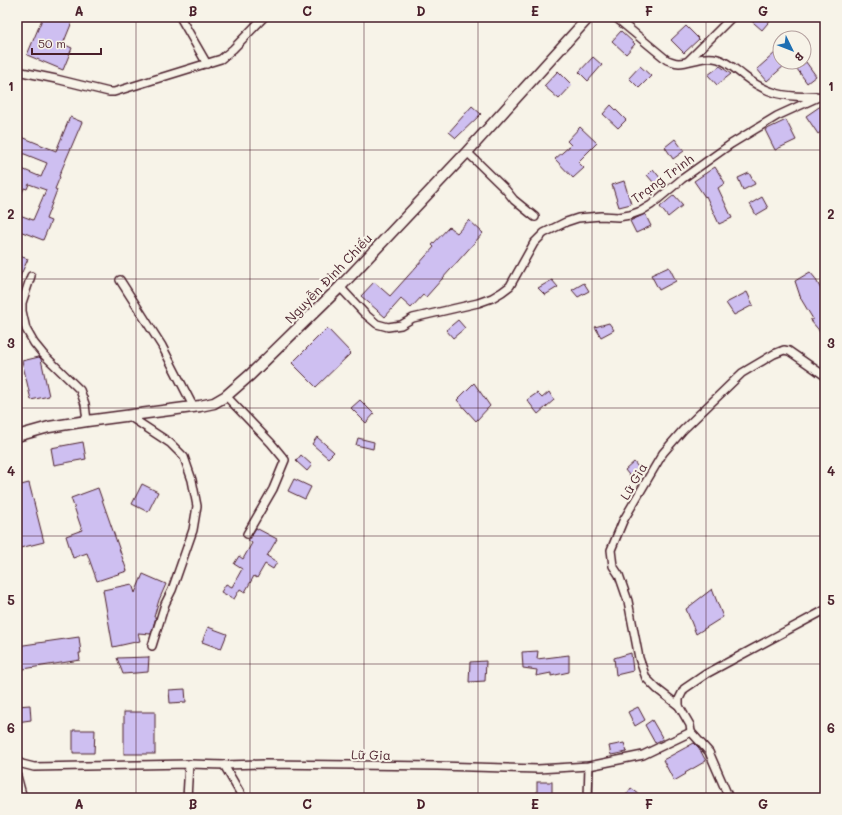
<svg xmlns="http://www.w3.org/2000/svg" width="842" height="815" viewBox="0 0 842 815" font-family="Mali,sans-serif">
  <style>
    .building { fill: #cebff1; stroke: #4a1f2b }
    .lines { fill: none; stroke-linecap: round; stroke-linejoin: round }
    .minor-casing { stroke: #4a1f2b; stroke-width: 10 }
    .secondary-casing { stroke: #4a1f2b; stroke-width: 13 }
    .minor { stroke: #f7f3e8; stroke-width: 7 }
    .secondary { stroke: #f7f3e8; stroke-width: 10 }
    .grid { fill: none; stroke: #4a1f2b; stroke-width: 1; stroke-opacity: 0.55 }
    .labels { text-anchor: middle; dominant-baseline: central; stroke-width: 4; stroke-linejoin: round; paint-order: stroke }
    .street-label { font-size: 13px; fill: #4a1f2b; stroke: #f7f3e8 }
    .neatline { fill: none; stroke: #4a1f2b; stroke-width: 1.5 }
    .grid-label { font-size: 13px; text-anchor: middle; font-weight: bold; fill: #4a1f2b }
  </style>
  <rect width="100%" height="100%" fill="#f7f3e8"/>
  <filter id="ink" filterUnits="userSpaceOnUse"><feTurbulence type="fractalNoise" baseFrequency=".025" numOctaves="2"/><feDisplacementMap in="SourceGraphic" scale="8" xChannelSelector="R" yChannelSelector="G"/><feConvolveMatrix kernelMatrix="1 2 1 2 8 2 1 2 1" color-interpolation-filters="sRGB"/></filter>
  <g filter="url(#ink)">
    <g class="building">
      <polygon points="43,17 62,17 72,22 63,44 72,48 63,70 27,55"/>
      <polygon points="747,17 773,17 762,30"/>
      <polygon points="686,26 699,39 684,53 671,40"/>
      <polygon points="621,31 635,44 626,54 612,41"/>
      <polygon points="775,53 780,59 780,62 783,62 785,65 767,81 757,69"/>
      <polygon points="593,57 602,65 588,81 579,72"/>
      <polygon points="806,62 816,76 807,83 797,69"/>
      <polygon points="640,66 651,76 639,88 629,78"/>
      <polygon points="720,66 731,74 717,85 708,75"/>
      <polygon points="558,71 572,85 559,99 544,86"/>
      <polygon points="825,103 825,129 818,134 806,116"/>
      <polygon points="611,105 626,120 618,128 603,114"/>
      <polygon points="472,106 481,114 456,138 449,132"/>
      <polygon points="70,117 82,122 59,176 60,177 55,189 57,190 46,219 51,221 43,240 17,230 17,214 33,220 46,190 29,184 27,189 24,188 17,205 17,182 22,169 41,177 47,163 17,151 17,135 56,151"/>
      <polygon points="786,120 796,140 775,150 765,130"/>
      <polygon points="580,127 597,143 578,162 584,168 573,178 555,159 571,145 567,141"/>
      <polygon points="675,139 684,151 673,159 665,147"/>
      <polygon points="715,167 725,183 718,188 732,218 719,224 706,196 705,197 694,181"/>
      <polygon points="653,169 665,184 659,189 647,175"/>
      <polygon points="749,173 755,184 743,190 738,178"/>
      <polygon points="624,181 631,204 619,207 612,185"/>
      <polygon points="674,195 683,205 668,217 660,207"/>
      <polygon points="762,197 768,208 756,215 750,204"/>
      <polygon points="645,214 651,226 636,233 630,221"/>
      <polygon points="469,220 483,233 426,297 423,295 411,308 401,299 385,317 361,296 374,282 390,296 434,247 432,245 449,227 457,233"/>
      <polygon points="17,255 28,259 17,283"/>
      <polygon points="669,267 676,281 659,290 651,275"/>
      <polygon points="810,272 815,278 825,297 825,342 818,329 810,320 813,319 801,299 795,281"/>
      <polygon points="552,280 558,287 545,295 538,288"/>
      <polygon points="584,283 589,291 578,297 572,290"/>
      <polygon points="747,292 753,305 734,315 726,303"/>
      <polygon points="458,320 465,328 453,338 446,330"/>
      <polygon points="609,323 614,330 601,337 595,327"/>
      <polygon points="327,328 351,353 316,387 292,363"/>
      <polygon points="39,357 41,359 49,396 31,400 22,361"/>
      <polygon points="474,383 490,406 476,421 457,400"/>
      <polygon points="549,392 554,400 538,414 527,400 537,393 542,398"/>
      <polygon points="360,400 374,414 366,423 351,408"/>
      <polygon points="317,437 334,452 328,458 312,444"/>
      <polygon points="358,438 374,442 373,449 356,445"/>
      <polygon points="83,442 86,459 54,465 51,448"/>
      <polygon points="301,455 312,465 307,471 296,461"/>
      <polygon points="634,462 642,472 633,480 625,470"/>
      <polygon points="294,479 311,487 305,499 288,491"/>
      <polygon points="29,483 44,542 20,548 17,537 17,486"/>
      <polygon points="142,484 158,492 148,512 132,504"/>
      <polygon points="98,488 127,571 97,581 87,553 73,558 66,536 82,530 71,498"/>
      <polygon points="256,528 277,539 267,556 277,562 273,569 265,564 257,578 254,576 245,592 240,589 234,599 221,592 226,584 232,587 242,569 234,564 239,556 243,559 252,543 248,540"/>
      <polygon points="143,574 166,584 159,600 154,617 156,617 151,634 138,633 140,641 113,647 103,590 132,584 135,593"/>
      <polygon points="712,589 723,617 696,634 686,609"/>
      <polygon points="208,627 227,634 221,649 202,642"/>
      <polygon points="79,637 81,653 79,653 80,660 17,670 17,646"/>
      <polygon points="538,651 537,659 569,655 569,672 551,676 551,673 536,676 537,670 523,668 522,652"/>
      <polygon points="631,653 633,671 616,675 614,658"/>
      <polygon points="149,657 148,672 123,674 117,658"/>
      <polygon points="486,661 485,681 469,682 470,662"/>
      <polygon points="185,689 186,702 170,703 169,690"/>
      <polygon points="30,705 31,720 17,722 17,706"/>
      <polygon points="638,707 645,720 635,726 628,712"/>
      <rect x="124" y="712" width="31" height="42"/>
      <polygon points="652,720 663,739 655,743 645,725"/>
      <polygon points="73,730 95,730 94,753 73,753"/>
      <polygon points="624,743 627,752 611,755 609,746"/>
      <polygon points="694,743 699,748 706,761 685,773 686,774 674,781 663,760"/>
      <rect x="537" y="782" width="15" height="16"/>
      <polygon points="631,788 644,798 624,798"/>
    </g>
    <g class="lines">
      <g class="minor-casing">
        <g id="minor">
          <polyline points="180,17 207,64"/>
          <path d="M 615,17 L 667,60 C 671,61 675,63 679,63 C 693,62 704,55 718,59 C 728,62 736,70 744,76 C 767,94 786,98 816,96"/>
          <polyline points="688,61 732,17"/>
          <polyline points="17,71 56,79 109,92 114,92 221,59 233,49 264,17"/>
          <polyline points="467,152 506,190 514,200 535,217"/>
          <polyline points="31,276 22,303 22,311 26,329 34,343 43,354 80,390 85,404 87,421"/>
          <polyline points="120,280 162,346 194,408"/>
          <polyline points="340,287 365,314 377,324 388,327 401,325 413,318 478,303 492,298 502,292 510,286 534,243 544,233 566,222 578,218 601,216 618,217 630,215 641,211 651,205 682,179 731,144 777,116 825,94"/>
          <polyline points="226,396 271,443 285,460 273,489 247,534"/>
          <polyline points="129,416 170,443 184,457 192,480 197,506 193,530 172,590 165,604 152,646"/>
          <polyline points="679,706 657,689 646,678 639,658 628,601 619,575 613,566 611,550 623,521 663,453 683,430 742,373 774,354 784,350 789,351 825,376"/>
          <polyline points="691,732 709,752 729,798"/>
          <polyline points="17,761 22,764 34,767 189,764 224,765 265,764 438,766 538,769 589,766 643,755 691,732 690,725 679,706 679,699 684,689 706,674 825,610"/>
          <polyline points="224,765 243,798"/>
          <polyline points="17,776 23,798"/>
          <polyline points="187,798 189,764"/>
          <polyline points="588,798 589,766"/>
        </g>
      </g>
      <g class="secondary-casing">
        <polyline id="secondary" points="17,436 49,427 87,421 200,406 214,403 226,396 250,375 340,287 467,152 589,17"/>
      </g>
      <use href="#minor" class="minor"/>
      <use href="#secondary" class="secondary"/>
    </g>
  </g>
  <path class="grid" d="M 136,17 L 136,798M 250,17 L 250,798M 364,17 L 364,798M 478,17 L 478,798M 592,17 L 592,798M 706,17 L 706,798M 17,150 L 825,150M 17,279 L 825,279M 17,408 L 825,408M 17,536 L 825,536M 17,664 L 825,664"/>
  <g class="labels">
    <g class="street-label">
      <text transform="translate(662 178) rotate(-36)">Trạng Trình</text>
      <text transform="translate(328 278) rotate(-46)">Nguyễn Đình Chiểu</text>
      <text transform="translate(633 481) rotate(-60)">Lữ Gia</text>
      <text transform="translate(371 754) rotate(1)">Lữ Gia</text>
    </g>
  </g>
  <rect width="842" height="815" fill="none" stroke="#f7f3e8" stroke-width="44"/>
  <g transform="translate(792 50) rotate(133)"><circle r="19" fill="#f7f3e8" stroke="#b29e9c"/>
  <path d="M0-3L7 15L0 10L-7 15Z" fill="#1f6fb2"/>
  <text y="-6" font-size="11" font-weight="bold" text-anchor="middle" fill="#4a1f2b">B</text>
  </g>
  <path d="M32 48v6h69v-6" fill="none" stroke="#4a1f2b" stroke-width="2"/>
  <text x="38" y="48" font-size="12" fill="#4a1f2b" stroke="#f7f3e8" stroke-width="3" paint-order="stroke">50 m</text>
  <rect x="22" y="22" width="798" height="771" class="neatline"/>
  <g class="grid-label">
    <text x="79" y="16">A</text>
    <text x="193" y="16">B</text>
    <text x="307" y="16">C</text>
    <text x="421" y="16">D</text>
    <text x="535" y="16">E</text>
    <text x="649" y="16">F</text>
    <text x="763" y="16">G</text>
    <text x="11" y="91">1</text>
    <text x="831" y="91">1</text>
    <text x="11" y="219">2</text>
    <text x="831" y="219">2</text>
    <text x="11" y="348">3</text>
    <text x="831" y="348">3</text>
    <text x="11" y="476">4</text>
    <text x="831" y="476">4</text>
    <text x="11" y="605">5</text>
    <text x="831" y="605">5</text>
    <text x="11" y="733">6</text>
    <text x="831" y="733">6</text>
    <text x="79" y="809">A</text>
    <text x="193" y="809">B</text>
    <text x="307" y="809">C</text>
    <text x="421" y="809">D</text>
    <text x="535" y="809">E</text>
    <text x="649" y="809">F</text>
    <text x="763" y="809">G</text>
  </g>
</svg>
